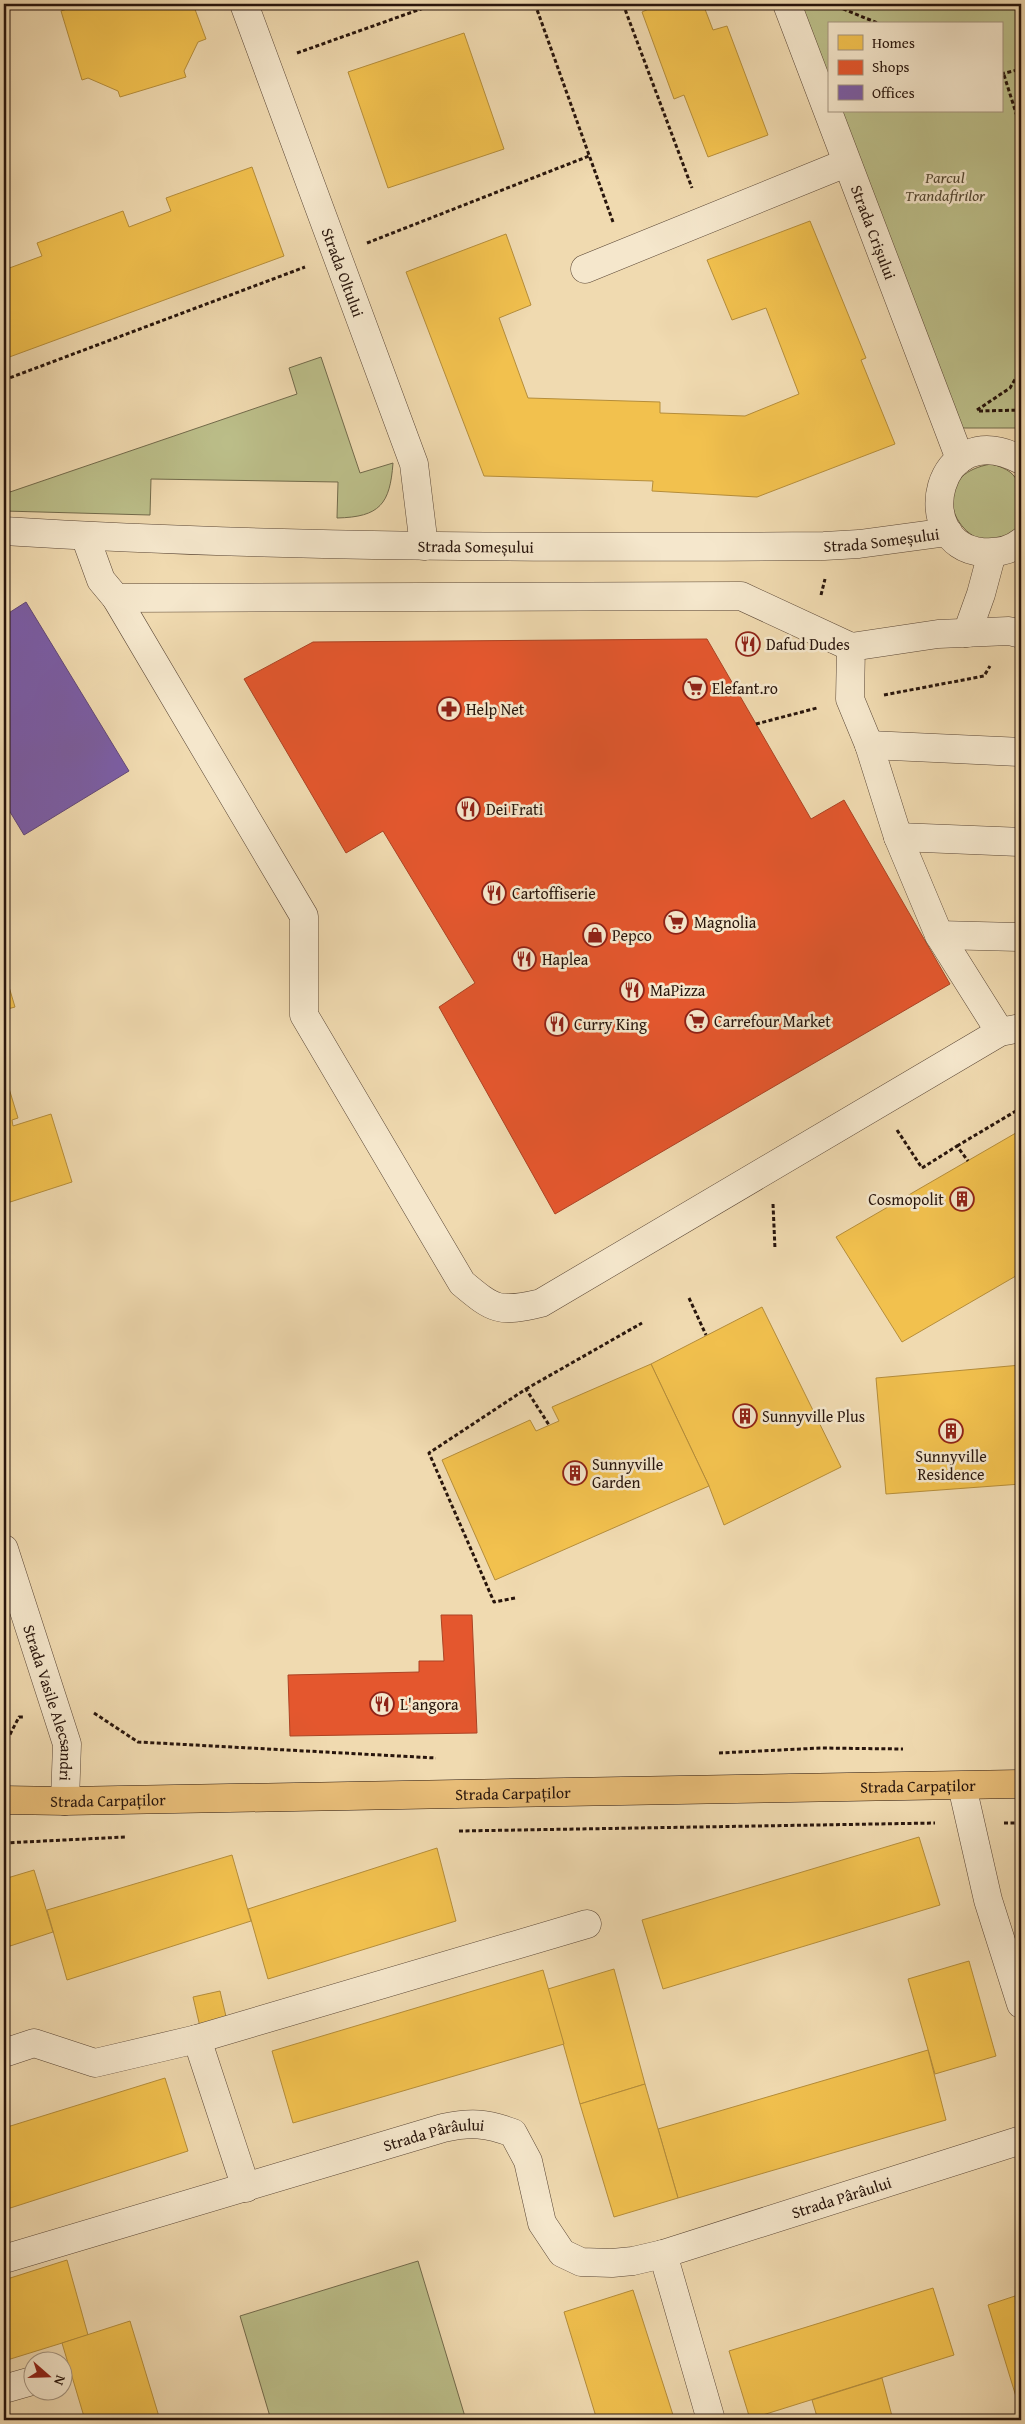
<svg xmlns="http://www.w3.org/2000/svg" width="1025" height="2424" viewBox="0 0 1025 2424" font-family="'Gentium Book Plus',serif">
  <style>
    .green { fill: #bcbf8a; stroke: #726a4b }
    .homes { fill: #f2c14e; stroke: #b58d3a }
    .shops { fill: #e4572e; stroke: #ac4324 }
    .offices { fill: #7b5ea7; stroke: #624878 }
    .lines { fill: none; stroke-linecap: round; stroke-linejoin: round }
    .minor-casing { stroke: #5a4635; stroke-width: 29 }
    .major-casing { stroke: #28150c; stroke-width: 29 }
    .path { stroke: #28150c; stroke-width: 3; stroke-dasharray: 4 2.5; stroke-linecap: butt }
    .minor { stroke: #f5e7cc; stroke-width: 28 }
    .major { stroke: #e8bd78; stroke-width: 28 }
    .labels { text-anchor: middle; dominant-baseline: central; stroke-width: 5; stroke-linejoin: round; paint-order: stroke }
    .park-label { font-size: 16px; font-style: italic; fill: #544832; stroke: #f5e7cc }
    .street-label { font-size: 16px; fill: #28150c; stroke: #f5e7cc }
    .poi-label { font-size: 16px; fill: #28150c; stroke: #f5e7cc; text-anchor: start }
  </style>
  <rect width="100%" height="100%" fill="#f0dab0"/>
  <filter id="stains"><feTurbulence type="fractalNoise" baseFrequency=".004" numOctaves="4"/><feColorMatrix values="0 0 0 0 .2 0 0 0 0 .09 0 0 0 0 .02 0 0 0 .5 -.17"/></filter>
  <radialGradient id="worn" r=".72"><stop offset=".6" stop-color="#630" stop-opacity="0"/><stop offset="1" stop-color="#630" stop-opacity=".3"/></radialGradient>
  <g class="green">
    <polygon points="797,4 1021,4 1021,428 956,428 837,111 1001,111 1001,24 829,24 829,89"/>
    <path d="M 321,357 L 360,473 L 393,463 C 390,504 380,517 337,518 L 338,482 L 151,479 L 150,515 L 4,511 L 4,473 L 10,492 L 297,394 L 289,368 Z"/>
    <path d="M 991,464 C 1025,472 1021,491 1021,524 C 980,582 906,479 991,464 Z"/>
    <polygon points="418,2261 466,2420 271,2420 240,2316"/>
  </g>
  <g class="homes">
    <polygon points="70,4 193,4 206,39 198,42 184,71 186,77 120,97 118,91 88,78 82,80 61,11 67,9"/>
    <polygon points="651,4 703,4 713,30 727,26 768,135 708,157 684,95 674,99 642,12 653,7"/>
    <polygon points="464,33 504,149 388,188 348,72"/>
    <polygon points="252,167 284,256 4,359 4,270 42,256 37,243 123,211 129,227 171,211 166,198"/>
    <polygon points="810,221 866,358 861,360 895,444 757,497 652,491 653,481 484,476 406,272 506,234 531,305 499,318 528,398 660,402 660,413 745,416 799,394 766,308 732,320 707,260"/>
    <polygon points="4,970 15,1007 4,1010"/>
    <polygon points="4,1072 18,1118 12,1120 13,1126 51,1114 72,1182 4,1204"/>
    <polygon points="1021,1130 1021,1273 902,1342 836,1237"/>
    <polygon points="762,1307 841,1467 724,1525 709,1486 651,1364"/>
    <polygon points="651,1364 709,1486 495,1580 442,1460 530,1420 536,1431 559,1421 552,1407"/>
    <polygon points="1021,1365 1021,1484 886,1494 876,1378"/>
    <polygon points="919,1837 940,1905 663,1989 642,1920"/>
    <polygon points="437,1848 456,1921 268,1979 248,1909"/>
    <polygon points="232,1855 251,1921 67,1980 47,1910"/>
    <polygon points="34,1870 53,1932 4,1948 4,1879"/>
    <polygon points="969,1961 996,2056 935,2074 908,1979"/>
    <polygon points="614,1969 645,2084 580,2104 548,1989"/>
    <polygon points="543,1970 564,2044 293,2123 272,2051"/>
    <polygon points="220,1991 228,2025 201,2031 193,1997"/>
    <polygon points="928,2050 946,2120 678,2198 658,2129"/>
    <polygon points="165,2078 188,2151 4,2210 4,2128"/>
    <polygon points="645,2084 678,2198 614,2217 580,2104"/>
    <polygon points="67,2260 88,2335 4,2361 4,2280"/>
    <polygon points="933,2288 954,2355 750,2419 729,2351"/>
    <polygon points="633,2290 673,2415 674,2420 597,2420 564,2312"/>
    <polygon points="1021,2294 1021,2413 988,2305"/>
    <polygon points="130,2321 160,2420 85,2420 62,2343"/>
    <polygon points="882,2378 893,2420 818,2420 812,2400"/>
  </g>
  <g class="shops">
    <polygon points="707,639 811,819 844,800 950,984 555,1214 439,1007 475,983 383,831 346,853 244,679 313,642"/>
    <polygon points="441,1615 472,1615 477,1733 290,1736 288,1675 419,1672 419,1661 444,1661"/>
  </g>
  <polygon class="offices" points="26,602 129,771 24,835 4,802 4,616"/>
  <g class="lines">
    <g class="minor-casing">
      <g id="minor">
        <path id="s1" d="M 244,4 L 414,464 L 424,546"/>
        <path id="s2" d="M 787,4 L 960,459"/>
        <polyline points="585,269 846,163"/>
        <path d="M 1021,460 C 935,414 909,545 982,552 C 996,553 1010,551 1021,542"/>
        <path id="s3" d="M 4,531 C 277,548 551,548 824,546 L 859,544 L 948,532"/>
        <polyline points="85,536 101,580 116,598 741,596 851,647"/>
        <path d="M 116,598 L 304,916 L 304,1015 L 462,1283 C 494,1310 499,1313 541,1303 L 1000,1032 L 1021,1028"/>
        <polyline points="967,633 981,594 992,553"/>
        <polyline points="1021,634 1009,631 938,634 851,647 850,699 869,745 898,837 939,935 1021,937"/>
        <polyline points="869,745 1021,752"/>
        <polyline points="898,837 1021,842"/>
        <polyline points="939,935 1000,1032"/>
        <path id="s4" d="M 4,1549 L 67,1744 L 65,1801"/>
        <polyline points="962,1786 988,1900 1021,2004"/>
        <polyline points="197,2039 587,1924"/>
        <polyline points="4,2053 34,2043 95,2063 197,2039 246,2188"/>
        <polyline points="663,2254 711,2420"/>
        <path id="s5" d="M 4,2259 L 443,2128 C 471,2122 486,2123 513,2133 L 528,2161 L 542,2223 L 562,2253 L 581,2262 L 612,2263 L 633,2261 L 663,2254 L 1021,2140"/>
        <polyline points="4,2389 32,2381"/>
      </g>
    </g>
    <g class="major-casing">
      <g id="major">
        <path id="s6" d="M 4,1800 L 65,1801 L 1021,1784"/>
      </g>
    </g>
    <g class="path">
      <polyline points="535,4 613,222"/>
      <polyline points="623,4 692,188"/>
      <polyline points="831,4 880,24"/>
      <polyline points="297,53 435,4"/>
      <polyline points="1001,74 1021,69"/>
      <polyline points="1004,75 1021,129"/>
      <polyline points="367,243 589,156"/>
      <polyline points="4,380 305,267"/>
      <polyline points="977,410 1010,388 1021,369"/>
      <polyline points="979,411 1021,410"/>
      <polyline points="821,595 825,579"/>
      <polyline points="884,695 984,676 990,666"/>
      <polyline points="756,724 817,708"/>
      <polyline points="897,1130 922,1168 957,1146 968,1161"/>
      <polyline points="957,1146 1021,1108"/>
      <polyline points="773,1204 775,1249"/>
      <polyline points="689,1298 706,1335"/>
      <polyline points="526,1389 642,1323"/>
      <polyline points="515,1598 494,1602 429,1453 526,1389 549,1425"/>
      <polyline points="94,1713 138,1742 436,1758"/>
      <polyline points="4,1746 19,1717 23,1717"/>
      <polyline points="719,1753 821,1748 903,1749"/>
      <polyline points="1004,1823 1021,1823"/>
      <polyline points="459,1831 935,1823"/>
      <polyline points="4,1843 125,1837"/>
    </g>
    <use href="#minor" class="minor"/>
    <use href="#major" class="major"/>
  </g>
  <defs>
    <g id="restaurant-ring" transform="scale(1.25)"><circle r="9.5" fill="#f5e7cc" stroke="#8f2418" stroke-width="1.5"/><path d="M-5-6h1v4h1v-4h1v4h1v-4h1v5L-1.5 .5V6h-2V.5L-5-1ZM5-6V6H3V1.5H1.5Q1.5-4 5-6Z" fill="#8f2418"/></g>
    <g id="supermarket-ring" transform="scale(1.25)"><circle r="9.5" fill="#f5e7cc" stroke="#8f2418" stroke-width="1.5"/><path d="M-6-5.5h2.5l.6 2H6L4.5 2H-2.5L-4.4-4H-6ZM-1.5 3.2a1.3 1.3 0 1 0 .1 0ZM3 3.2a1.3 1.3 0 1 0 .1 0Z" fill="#8f2418"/></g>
    <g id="pharmacy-ring" transform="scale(1.25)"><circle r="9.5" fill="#f5e7cc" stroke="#8f2418" stroke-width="1.5"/><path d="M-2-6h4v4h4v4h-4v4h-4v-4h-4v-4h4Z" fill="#8f2418"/></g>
    <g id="shop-ring" transform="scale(1.25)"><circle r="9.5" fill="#f5e7cc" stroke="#8f2418" stroke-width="1.5"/><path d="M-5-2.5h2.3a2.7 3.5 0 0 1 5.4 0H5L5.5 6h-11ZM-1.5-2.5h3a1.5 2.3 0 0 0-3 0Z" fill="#8f2418"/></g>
    <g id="building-ring" transform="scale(1.25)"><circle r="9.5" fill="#f5e7cc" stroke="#8f2418" stroke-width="1.5"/><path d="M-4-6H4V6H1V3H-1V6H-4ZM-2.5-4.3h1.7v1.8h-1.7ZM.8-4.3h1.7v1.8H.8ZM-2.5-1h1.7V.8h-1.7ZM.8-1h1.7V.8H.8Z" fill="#8f2418"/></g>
  </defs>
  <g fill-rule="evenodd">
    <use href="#restaurant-ring" x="748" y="644"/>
    <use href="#supermarket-ring" x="695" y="688"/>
    <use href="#pharmacy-ring" x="449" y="709"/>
    <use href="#restaurant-ring" x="468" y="809"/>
    <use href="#restaurant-ring" x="494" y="893"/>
    <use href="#supermarket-ring" x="676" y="922"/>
    <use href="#shop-ring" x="595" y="935"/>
    <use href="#restaurant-ring" x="524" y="959"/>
    <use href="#restaurant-ring" x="632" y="990"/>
    <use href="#supermarket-ring" x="697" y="1021"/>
    <use href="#restaurant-ring" x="557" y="1024"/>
    <use href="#building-ring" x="962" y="1199"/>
    <use href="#building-ring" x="745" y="1416"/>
    <use href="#building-ring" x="951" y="1431"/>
    <use href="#building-ring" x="575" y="1473"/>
    <use href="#restaurant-ring" x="382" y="1704"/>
  </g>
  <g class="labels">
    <g class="park-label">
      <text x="945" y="177">Parcul<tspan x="945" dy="18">Trandafirilor</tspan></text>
    </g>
    <g class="street-label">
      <text stroke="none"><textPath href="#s2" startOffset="244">Strada Crișului</textPath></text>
      <text stroke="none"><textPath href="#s1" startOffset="286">Strada Oltului</textPath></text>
      <text stroke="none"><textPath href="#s3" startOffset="878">Strada Someșului</textPath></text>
      <text stroke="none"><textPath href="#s3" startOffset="472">Strada Someșului</textPath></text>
      <text stroke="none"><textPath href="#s4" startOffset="161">Strada Vasile Alecsandri</textPath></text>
      <text stroke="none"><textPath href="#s6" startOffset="914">Strada Carpaților</textPath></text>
      <text stroke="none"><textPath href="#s6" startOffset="509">Strada Carpaților</textPath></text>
      <text stroke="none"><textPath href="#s6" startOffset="104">Strada Carpaților</textPath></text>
      <text stroke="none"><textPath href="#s5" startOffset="448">Strada Pârâului</textPath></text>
      <text stroke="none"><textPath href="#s5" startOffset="952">Strada Pârâului</textPath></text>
    </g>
    <g class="poi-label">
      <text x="766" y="644">Dafud Dudes</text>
      <text x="712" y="688">Elefant.ro</text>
      <text x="466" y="709">Help Net</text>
      <text x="486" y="809">Dei Frati</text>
      <text x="512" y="893">Cartoffiserie</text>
      <text x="694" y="922">Magnolia</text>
      <text x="612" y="935">Pepco</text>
      <text x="542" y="959">Haplea</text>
      <text x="650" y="990">MaPizza</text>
      <text x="714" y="1021">Carrefour Market</text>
      <text x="574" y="1024">Curry King</text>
      <text x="944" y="1199" text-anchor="end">Cosmopolit</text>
      <text x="762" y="1416">Sunnyville Plus</text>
      <text x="951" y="1456" text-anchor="middle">Sunnyville<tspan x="951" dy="18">Residence</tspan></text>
      <text x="592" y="1464">Sunnyville<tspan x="592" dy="18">Garden</tspan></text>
      <text x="400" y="1704">L'angora</text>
    </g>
  </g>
  <rect width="1025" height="2424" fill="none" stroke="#f0dab0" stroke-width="20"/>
  <rect x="5" y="5" width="1015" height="2414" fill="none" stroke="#28150c" stroke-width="2.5"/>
  <rect x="10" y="10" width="1005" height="2404" fill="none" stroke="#28150c"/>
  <rect x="828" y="22" width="175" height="90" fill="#f5e7cc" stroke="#a3937f"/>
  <rect x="838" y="35" width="25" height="15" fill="#f2c14e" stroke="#a3937f"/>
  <text x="872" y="48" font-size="15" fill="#28150c">Homes</text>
  <rect x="838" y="60" width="25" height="15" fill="#e4572e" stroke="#a3937f"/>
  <text x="872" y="72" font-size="15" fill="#28150c">Shops</text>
  <rect x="838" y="85" width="25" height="15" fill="#7b5ea7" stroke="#a3937f"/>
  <text x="872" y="98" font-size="15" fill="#28150c">Offices</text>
  <g transform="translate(48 2376) rotate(110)"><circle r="24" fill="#f5e7cc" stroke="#a3937f"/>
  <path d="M0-4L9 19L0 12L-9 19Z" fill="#8f2418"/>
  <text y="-8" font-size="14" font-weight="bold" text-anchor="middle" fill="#28150c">N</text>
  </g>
  <rect width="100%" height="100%" filter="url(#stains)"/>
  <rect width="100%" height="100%" fill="url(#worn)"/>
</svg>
